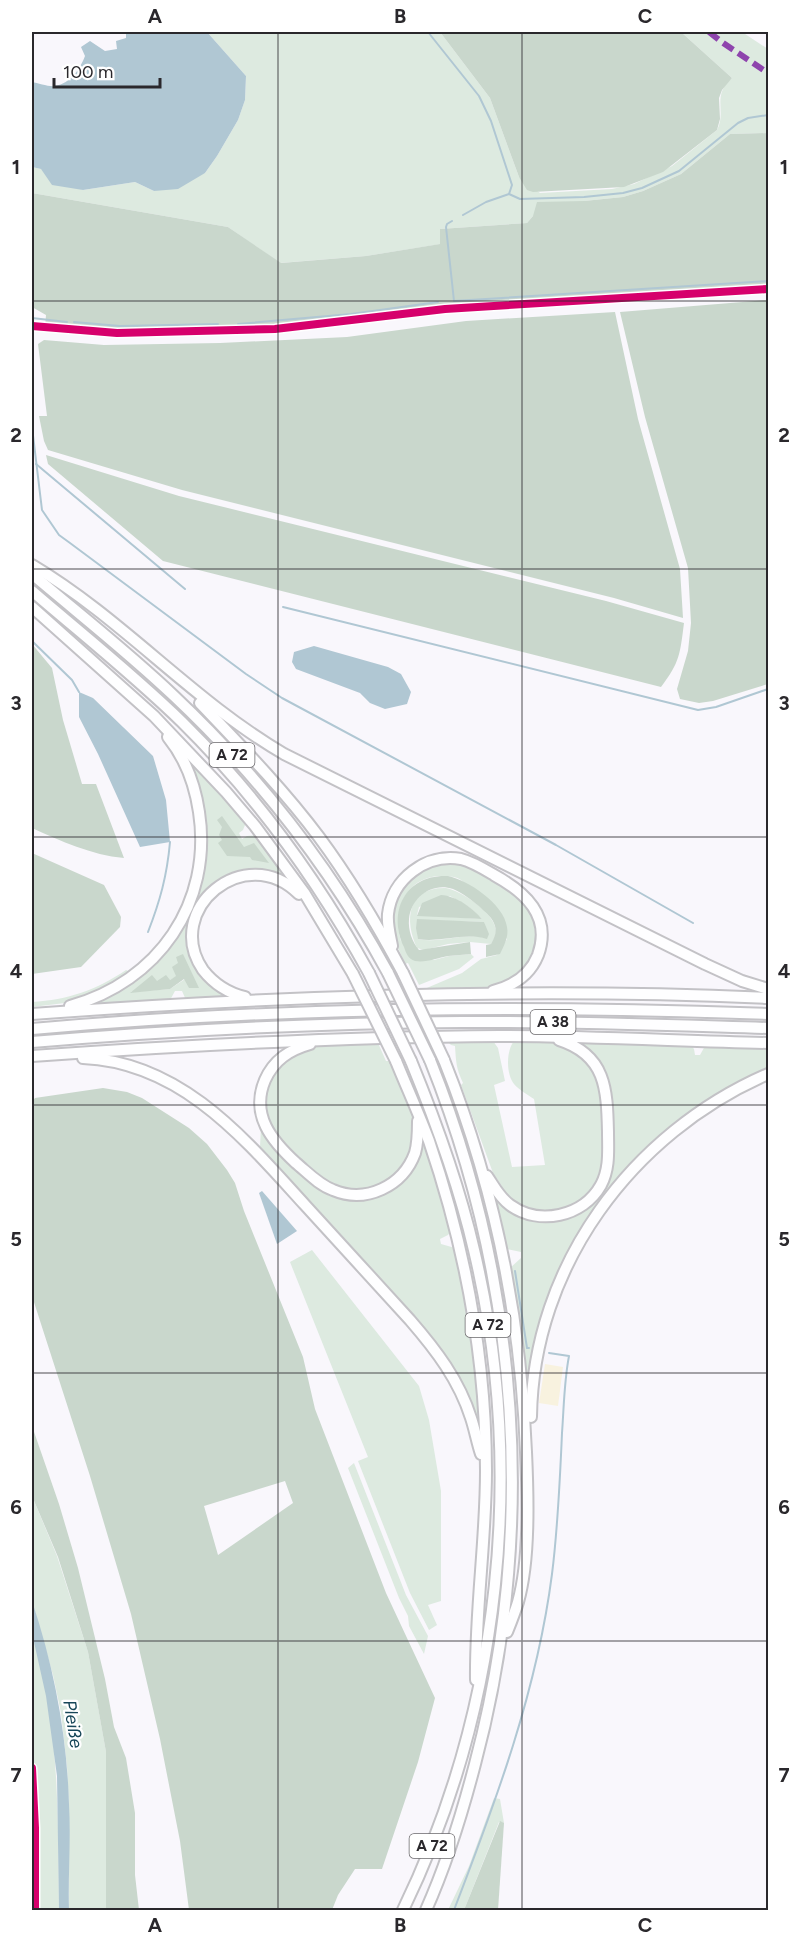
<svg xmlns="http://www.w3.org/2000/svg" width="800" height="1942" viewBox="0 0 800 1942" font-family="Figtree,sans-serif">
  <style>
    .green { fill: #ddeae0; fill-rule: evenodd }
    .forest { fill: #c9d7cc; fill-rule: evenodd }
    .sand { fill: #f8f2df }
    .water { fill: #b0c7d3 }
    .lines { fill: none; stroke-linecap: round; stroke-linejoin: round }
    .stream { stroke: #b0c7d3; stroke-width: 2 }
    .motorway-casing { stroke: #c3c2c6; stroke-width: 14 }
    .motorway { stroke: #fefeff; stroke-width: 10 }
    .motorway-bridge-casing { stroke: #c3c2c6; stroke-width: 14; stroke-linecap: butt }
    .motorway-bridge { stroke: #fefeff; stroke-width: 10 }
    .quiet { stroke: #8e44ad; stroke-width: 6; stroke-dasharray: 12 6; stroke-linecap: butt }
    .cycleway-casing { stroke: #fff; stroke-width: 11 }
    .cycleway { stroke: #d6006c; stroke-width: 8 }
    .grid { fill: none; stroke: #2a282c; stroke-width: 1.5; stroke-opacity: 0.55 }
    .labels { text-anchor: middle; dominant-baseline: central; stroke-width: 4.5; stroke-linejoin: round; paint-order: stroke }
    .shield { fill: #fff; stroke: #6a686b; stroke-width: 1.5 }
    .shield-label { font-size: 15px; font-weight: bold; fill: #2a282c }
    .water-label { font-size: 18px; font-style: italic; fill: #174658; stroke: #fff }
    .neatline { fill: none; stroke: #2a282c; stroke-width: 2 }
    .grid-label { font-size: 20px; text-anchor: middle; font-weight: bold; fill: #2a282c }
  </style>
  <rect width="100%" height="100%" fill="#f9f7fc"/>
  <g class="green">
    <path d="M 207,32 L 440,32 L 490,98 L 519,177 L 540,193 L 612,189 L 634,184 L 672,166 L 717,130 C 727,111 711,96 732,78 L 681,32 L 742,32 L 768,49 L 768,133 L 730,134 L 681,174 L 643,191 L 623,197 L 584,201 L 533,216 L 527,223 L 440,229 L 441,244 L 366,256 L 280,263 L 228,227 L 32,193 L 32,167 L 41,169 L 83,190 L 135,182 L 154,191 L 205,173 L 217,156 L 238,120 L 245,100 L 246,76 Z"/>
    <path d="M 184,754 L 247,820 L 243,830 L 239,833 L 242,839 L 247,836 L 259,835 L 292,881 C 259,860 239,872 209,889 L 191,950 L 230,998 L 186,1000 L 182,991 L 175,991 L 169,1002 L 81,1007 L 155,961 L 203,864 ZM 179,963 L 185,979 L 170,989 L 131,992 L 157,981 L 170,980 L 177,976 Z"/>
    <path d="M 445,863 C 452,863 460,863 467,866 C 485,871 522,894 530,911 C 536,922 537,934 535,946 C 533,959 524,973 513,980 C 488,995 450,990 422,990 L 462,973 L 481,959 L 497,955 L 507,939 C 497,927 471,887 461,880 C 456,876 446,876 439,876 C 405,878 392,912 401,941 L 434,960 L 449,956 L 471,954 L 474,957 L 459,969 L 419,985 L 408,963 L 405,964 C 400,952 393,939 392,924 C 390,893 415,868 445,863 Z"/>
    <path d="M 446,888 C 462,891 495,913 496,931 C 496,936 493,940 491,944 L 470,942 L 448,944 L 424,950 L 417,948 C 404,920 407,887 446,888 ZM 450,896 L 469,907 L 482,919 L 417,915 L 419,907 ZM 417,920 L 484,922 L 486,938 C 463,932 441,944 418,939 Z"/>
    <path d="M 126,970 L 132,973 L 83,998 L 65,1003 L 32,1007 L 32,1002 C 68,1000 96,990 126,970 Z"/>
    <path d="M 493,1041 L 498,1048 L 505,1081 L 494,1085 L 512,1167 L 545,1165 L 534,1099 C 528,1095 519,1090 514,1084 C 506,1074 506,1051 514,1041 L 548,1042 L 565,1045 L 591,1064 L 602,1088 L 604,1162 L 595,1188 L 579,1204 L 554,1213 L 529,1210 L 509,1197 L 493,1173 L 461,1085 L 463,1083 C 456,1068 456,1062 455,1046 L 451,1045 L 448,1042 Z"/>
    <path d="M 576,1041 L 689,1043 L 694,1049 L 695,1055 L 700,1055 L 705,1046 L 768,1044 L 768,1070 C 636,1124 551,1239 528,1378 L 526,1378 L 519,1321 L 510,1268 L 521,1258 L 521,1252 L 507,1249 L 493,1194 L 542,1220 L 600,1193 C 603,1174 605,1155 608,1137 C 613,1096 614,1066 576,1041 Z"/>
    <path d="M 378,1043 L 386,1061 L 391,1061 C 399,1087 417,1111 415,1139 C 413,1153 405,1164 396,1174 C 363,1208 329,1185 301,1160 C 293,1153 284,1146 278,1138 C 251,1100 270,1063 310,1048 C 327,1041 359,1044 378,1043 Z"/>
    <path d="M 261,1127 L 314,1183 L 368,1199 L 389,1193 L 404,1181 L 417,1162 L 424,1140 L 452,1230 L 448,1235 L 440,1239 L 441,1244 L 455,1248 L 467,1302 L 481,1420 L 479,1420 C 464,1381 442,1349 415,1316 L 260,1147 Z"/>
    <polygon points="312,1250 419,1386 429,1420 441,1491 441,1601 428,1605 437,1625 429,1630 410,1593 358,1461 368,1457 290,1262"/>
    <polygon points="354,1463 406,1595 428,1636 424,1654 409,1626 408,1616 399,1598 348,1468"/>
    <polygon points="32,1496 57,1556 88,1652 101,1724 106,1752 106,1910 69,1910 69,1805 67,1767 61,1713 53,1675 32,1601"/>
    <path d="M 32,1633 C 60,1723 58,1818 59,1910 L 38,1910 L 37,1827 L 32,1744 Z"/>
    <polygon points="494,1798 500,1799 504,1823 499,1822 464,1910 448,1910 469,1866"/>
  </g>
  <g class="forest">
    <polygon points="440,32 681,32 732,78 722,90 719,98 720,119 717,130 663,172 624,187 533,192 527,190 519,177 490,98"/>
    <polygon points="768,133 768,289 445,309 275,329 117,333 45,328 46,315 32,307 32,193 228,227 281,263 366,256 440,244 440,229 527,223 533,216 537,202 584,201 623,197 643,191 681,174 730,134"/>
    <polygon points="768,300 768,684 713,701 699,703 680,699 677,689 688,651 691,623 688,568 645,417 620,312"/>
    <polygon points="615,312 638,419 680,569 683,618 614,598 182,490 48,450 44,441 39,416 47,416 38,344 44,340 104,345 220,343 347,337 466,321"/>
    <path d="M 46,455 L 179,496 L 606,601 L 684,623 C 680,654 680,662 661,687 L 163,561 L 48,464 Z"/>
    <path d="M 32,644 L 52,668 L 63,720 L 82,784 L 96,784 L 124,858 C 91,855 61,841 32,828 Z"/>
    <polygon points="222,816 244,847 254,843 269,863 252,860 250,857 227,856 218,843 222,840 219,835 222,827 217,820"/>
    <polygon points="32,853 104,885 121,917 120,927 81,967 32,974"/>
    <path d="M 448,876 C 468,880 504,904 507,927 C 509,937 504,945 500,954 L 486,957 L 486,945 L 491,944 C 494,938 497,933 495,926 C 493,918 486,913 481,908 C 473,901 463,893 453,889 C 431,882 411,898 409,919 C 408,930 412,942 419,950 L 470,942 L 471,954 C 464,955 456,955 448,956 C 437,958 426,963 415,961 C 408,959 406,953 404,947 C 387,911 406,874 448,876 Z"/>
    <path d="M 441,895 C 457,896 472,908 482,919 L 417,916 L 422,903 Z"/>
    <path d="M 417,919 L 484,922 L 489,934 L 487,939 C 463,932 441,943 418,939 L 416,928 Z"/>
    <polygon points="183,954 199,988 189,988 184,979 170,989 130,993 152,975 157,981 166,975 170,980 176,976 172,967 178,963 176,957"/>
    <path d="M 103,1088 L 127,1092 L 142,1098 L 189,1128 L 207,1144 L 227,1170 L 235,1183 L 244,1211 L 303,1357 L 315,1409 L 386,1593 L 435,1698 L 418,1762 L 382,1869 L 355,1869 L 338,1895 L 332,1910 L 189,1910 L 180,1841 L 160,1739 L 131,1614 L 90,1476 L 32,1296 L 32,1102 L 35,1098 ZM 285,1481 L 293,1503 L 218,1555 L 204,1506 Z"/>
    <polygon points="32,1426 59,1504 78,1568 105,1679 114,1727 126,1758 135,1813 135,1875 139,1910 106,1910 106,1752 88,1652 58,1557 32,1496"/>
    <polygon points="500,1821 504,1823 498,1910 464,1910"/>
  </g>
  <polygon class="sand" points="545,1364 563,1367 558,1406 539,1403"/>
  <g class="water">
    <path d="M 126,32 L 207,32 L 246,76 L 245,100 L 238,120 L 217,156 L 205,173 L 178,189 L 154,191 L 135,182 L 83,190 L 52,185 L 41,169 L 32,167 L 32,82 C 38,83 49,87 55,86 C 71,83 80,69 85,56 L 81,47 L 90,41 L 105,51 L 117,49 L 116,41 L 126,38 Z"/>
    <polygon points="314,646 388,667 401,674 411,692 407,704 385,709 370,703 360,693 296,669 292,662 294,652"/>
    <polygon points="79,692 93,698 153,756 166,800 170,842 140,847 98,754 79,717"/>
    <polygon points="262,1191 297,1231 277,1244 259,1193"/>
    <path d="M 32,1601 C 54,1667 67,1735 69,1804 C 71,1840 68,1875 69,1910 L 59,1910 L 57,1776 L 46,1696 L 32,1633 Z"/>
  </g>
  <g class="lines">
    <g class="stream">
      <polyline points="428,32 479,96 491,121 512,185 509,194"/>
      <polyline points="463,215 486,202 509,194 520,199 584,197 623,193 642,188 679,171 738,123 748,118 768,115"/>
      <polyline points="452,221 447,224 446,227 454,301 768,281"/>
      <polyline points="32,318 67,322"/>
      <polyline points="74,322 120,326 218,324"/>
      <polyline points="238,324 351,314 438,302"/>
      <polyline points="32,427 42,510 59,535 70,543 246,674 282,698 556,845 693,923"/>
      <polyline points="36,464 185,589"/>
      <polyline points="283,607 698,710 716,707 768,689"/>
      <polyline points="32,641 72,680 79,692"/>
      <path d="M 148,932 C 160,901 167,876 170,842"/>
      <polyline points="515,1271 527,1348 529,1348"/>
      <path d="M 454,1910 C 496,1801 537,1691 552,1574 C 558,1527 560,1480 562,1433 C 564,1406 564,1382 569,1356 L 549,1353"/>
    </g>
    <g class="motorway-casing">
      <g id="motorway">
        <path d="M 32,565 C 123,619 193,701 284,754 L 705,964 L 742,981 L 768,989"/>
        <path d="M 32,574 C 79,614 129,653 174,696 C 260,777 332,870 388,973"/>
        <path d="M 32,591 C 82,634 135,676 182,722 C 257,796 319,882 369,973"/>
        <polyline points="32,607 154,716 226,792 255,826 305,894 353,974"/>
        <path d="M 200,703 C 241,746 283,789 319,837 C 351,880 378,926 403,973"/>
        <path d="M 392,946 C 390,935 387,925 388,914 C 392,879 426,853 461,859 C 473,862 484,869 494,875 C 525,892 552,916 538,955 C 530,975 513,986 493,991"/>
        <path d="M 245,997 C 228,993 214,984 203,970 C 162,910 245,840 299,894"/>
        <path d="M 70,1006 C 158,982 213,903 199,812 C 195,785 185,758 168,737"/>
        <path d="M 32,1014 C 277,996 523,987 768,998"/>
        <path d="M 32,1029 C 277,1007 523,1005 768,1014"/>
        <path d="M 32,1042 C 175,1030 320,1023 463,1022 C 565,1021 667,1025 768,1028"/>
        <path d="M 310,1044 C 289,1050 274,1060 265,1080 C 250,1115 272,1141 296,1163 C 308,1173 319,1185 333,1190 C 366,1204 403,1186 415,1153 C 418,1143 418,1132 418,1121"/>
        <path d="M 32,1056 C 187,1045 344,1037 500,1036 C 589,1036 679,1041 768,1043"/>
        <path d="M 83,1058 C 181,1062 244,1138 305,1205 C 340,1243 375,1282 410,1320 C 436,1350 459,1380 471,1418 C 475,1430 477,1442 481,1454"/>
        <path d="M 444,1060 C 494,1185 521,1317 526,1452 C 528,1495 530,1560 518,1602 C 515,1612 511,1622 507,1632"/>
        <path d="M 396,1061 C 407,1088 419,1114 429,1141 C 465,1247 486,1359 486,1471 C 486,1541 475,1611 476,1680"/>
        <path d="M 487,1176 C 494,1186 499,1197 510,1205 C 539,1226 583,1217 601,1185 C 610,1168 608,1150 608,1132 C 607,1089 606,1055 559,1040"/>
        <path d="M 531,1417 C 533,1266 632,1133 768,1074"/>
        <path d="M 403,1910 C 501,1708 526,1469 474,1250 C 459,1185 436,1122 411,1061"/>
        <path d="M 426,1910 C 447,1863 462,1814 475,1764 C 537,1531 520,1285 430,1060"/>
      </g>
    </g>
    <use href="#motorway" class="motorway"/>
    <g class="motorway-bridge-casing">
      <g id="motorway-bridge">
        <polyline points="369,973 411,1061"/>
        <polyline points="388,973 430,1060"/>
        <polyline points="403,973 444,1060"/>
        <polyline points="353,974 396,1061"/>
      </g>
    </g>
    <use href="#motorway-bridge" class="motorway-bridge"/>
    <polyline class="quiet" points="709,32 723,43 768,73"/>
    <g class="cycleway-casing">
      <g id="cycleway">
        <polyline points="32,326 117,333 275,329 445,309 768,289"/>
        <polyline points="32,1768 35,1828 35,1910"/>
      </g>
    </g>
    <use href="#cycleway" class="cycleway"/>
  </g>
  <path class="grid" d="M 278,32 L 278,1910M 522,32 L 522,1910M 32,301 L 768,301M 32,569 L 768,569M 32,837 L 768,837M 32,1105 L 768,1105M 32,1373 L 768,1373M 32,1641 L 768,1641"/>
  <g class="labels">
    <g class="shield">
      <rect x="209.5" y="743" width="45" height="24" rx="4.5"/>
      <rect x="530.5" y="1010" width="45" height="24" rx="4.5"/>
      <rect x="465.5" y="1313" width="45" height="24" rx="4.5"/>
      <rect x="409.5" y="1834" width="45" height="24" rx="4.5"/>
    </g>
    <g class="shield-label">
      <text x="232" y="755">A 72</text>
      <text x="553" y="1022">A 38</text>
      <text x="488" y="1325">A 72</text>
      <text x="432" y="1846">A 72</text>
    </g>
    <g class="water-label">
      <text transform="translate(73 1724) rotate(81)">Pleiße</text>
    </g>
  </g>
  <rect width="800" height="1942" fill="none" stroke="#ffffff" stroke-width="66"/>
  <path d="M54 78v9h106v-9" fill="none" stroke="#2a282c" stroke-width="3"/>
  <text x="63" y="78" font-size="18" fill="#2a282c" stroke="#ffffff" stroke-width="4.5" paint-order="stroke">100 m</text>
  <rect x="33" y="33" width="734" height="1876" class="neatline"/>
  <g class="grid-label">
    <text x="155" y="23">A</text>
    <text x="400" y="23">B</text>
    <text x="645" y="23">C</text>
    <text x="16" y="174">1</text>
    <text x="784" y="174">1</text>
    <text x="16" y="442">2</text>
    <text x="784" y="442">2</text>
    <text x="16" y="710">3</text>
    <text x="784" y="710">3</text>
    <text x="16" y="978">4</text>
    <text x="784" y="978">4</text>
    <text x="16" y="1246">5</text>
    <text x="784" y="1246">5</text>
    <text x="16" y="1514">6</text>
    <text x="784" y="1514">6</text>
    <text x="16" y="1782">7</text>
    <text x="784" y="1782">7</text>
    <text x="155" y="1932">A</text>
    <text x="400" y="1932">B</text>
    <text x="645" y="1932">C</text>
  </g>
</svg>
